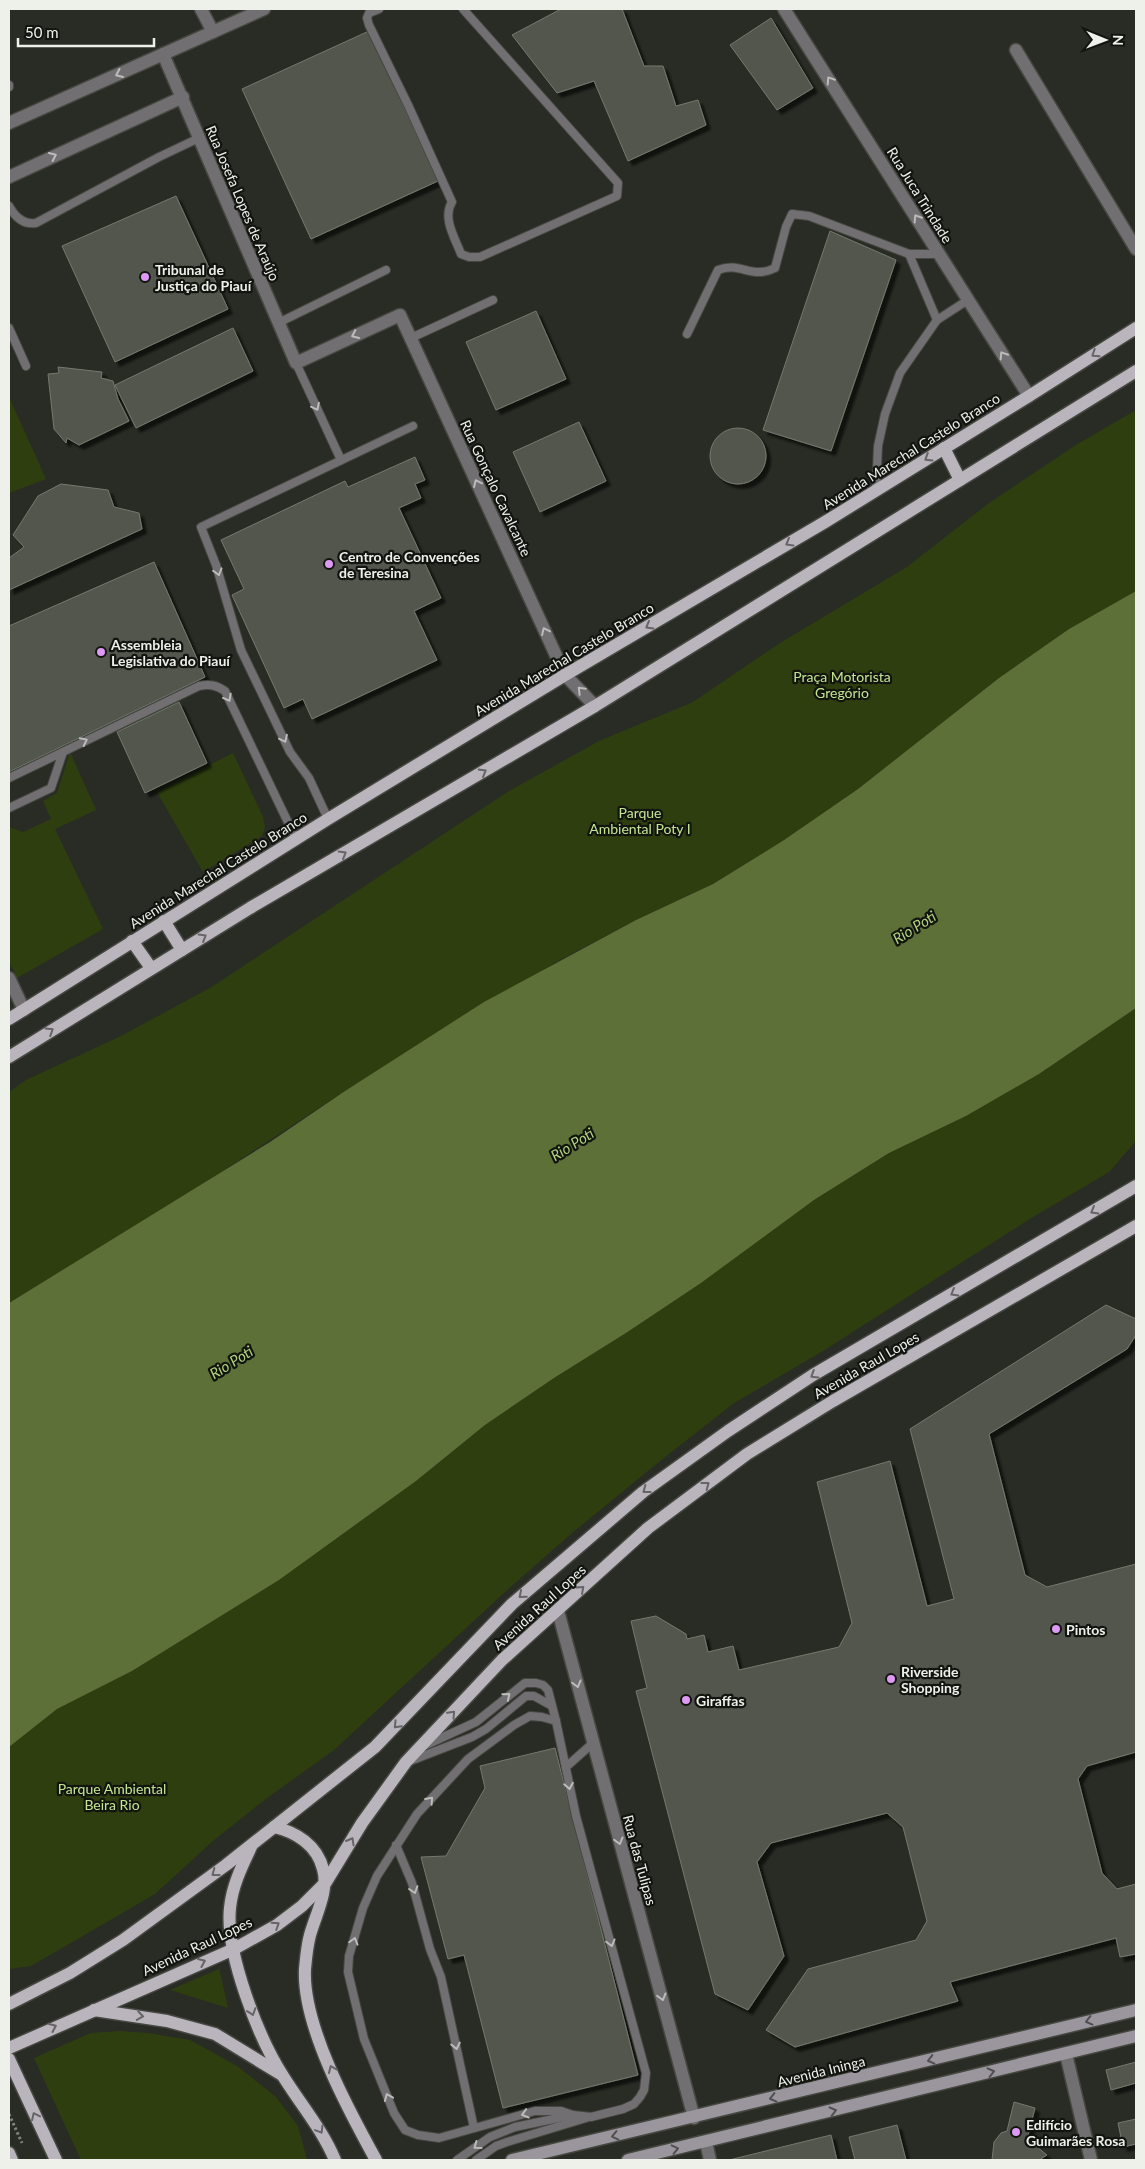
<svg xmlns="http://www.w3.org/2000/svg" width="1145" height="2169" viewBox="0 0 1145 2169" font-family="Lato,sans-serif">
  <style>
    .green { fill: #2f3e0e }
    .water { fill: #5c7038 }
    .building { fill: #52574d; stroke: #74796e; filter: url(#shadow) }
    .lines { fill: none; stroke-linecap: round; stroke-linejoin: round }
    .service-casing { stroke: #454740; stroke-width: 10 }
    .minor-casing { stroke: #454740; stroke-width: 15 }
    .secondary-casing { stroke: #454740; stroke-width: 15 }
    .primary-casing { stroke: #454740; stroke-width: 15 }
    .path { stroke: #7f827a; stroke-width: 3; stroke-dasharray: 2.5 2.5; stroke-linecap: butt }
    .service { stroke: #726f73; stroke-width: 8 }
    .minor { stroke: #726f73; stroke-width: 12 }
    .secondary { stroke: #9b969d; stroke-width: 12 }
    .primary { stroke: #bab4bc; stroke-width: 12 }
    .oneway { stroke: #bcbcba }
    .oneway2 { stroke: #666466 }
    .oneway3 { stroke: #504e4f }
    .poi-dot { fill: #dd99f4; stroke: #121410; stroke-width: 2 }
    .labels { text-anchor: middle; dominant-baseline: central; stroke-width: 4.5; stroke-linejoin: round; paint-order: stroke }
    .street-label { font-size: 14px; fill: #eef0ea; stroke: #121410 }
    .poi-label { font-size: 14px; font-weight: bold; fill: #eef0ea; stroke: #121410; text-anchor: start }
    .park-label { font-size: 14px; fill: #c4e590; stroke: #121410 }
    .water-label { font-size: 15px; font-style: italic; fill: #b2d27e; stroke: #121410 }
  </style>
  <defs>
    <filter id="shadow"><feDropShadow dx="4.5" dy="4.5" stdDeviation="1" flood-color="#0009"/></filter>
  </defs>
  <rect width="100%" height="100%" fill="#292c24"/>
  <g class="green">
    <polygon points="9,397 46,479 9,493"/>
    <polygon points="1136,410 1136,591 1069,629 999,678 858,789 784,840 713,884 636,920 558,961 345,1091 195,1189 9,1303 9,1092 26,1080 119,1037 210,988 509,791 599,741 693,702 780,643 907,567 989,503 1076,445"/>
    <polygon points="70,752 96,810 55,829 103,929 17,978 9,961 9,827 23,832 51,819 43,801 57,793"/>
    <polygon points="233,753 263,817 265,827 262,836 203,872 157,792"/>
    <polygon points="1136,1008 1136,1141 1109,1172 1028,1220 823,1351 734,1403 665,1457 572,1533 506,1591 334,1750 267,1798 214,1840 155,1894 31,1966 9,1969 9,1747 57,1709 132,1671 279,1580 416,1481 485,1425 554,1378 626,1333 701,1283 814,1200 889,1153 966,1116 1039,1074"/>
    <polygon points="219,1968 228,2008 170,1990 219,1969"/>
    <polygon points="120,2031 148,2033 190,2040 237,2066 276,2097 298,2126 307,2160 81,2160 34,2058 91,2033"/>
  </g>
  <polygon class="water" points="1136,591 1136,1008 1039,1074 966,1116 889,1153 814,1200 701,1283 626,1333 554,1378 485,1425 416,1481 279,1580 132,1671 57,1709 9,1747 9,1303 270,1142 345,1091 484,1002 636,920 713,884 784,840 858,789 999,678 1069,629"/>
  <g class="building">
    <polygon points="561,9 622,9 644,66 663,66 676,106 698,100 706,125 628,161 594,81 557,93 512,35"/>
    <polygon points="771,18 813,88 777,110 730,45"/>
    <polygon points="369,31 438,181 311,239 242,89"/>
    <polygon points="176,196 228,309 115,362 62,246"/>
    <polygon points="830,231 896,260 831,451 763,430"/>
    <polygon points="536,311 566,379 496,410 466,342"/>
    <polygon points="233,328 253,371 136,428 115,385"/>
    <polygon points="58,367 102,372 101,378 113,381 118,399 129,421 79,445 67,438 66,443 54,429 48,374 59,373"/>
    <polygon points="579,422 606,481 540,512 513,452"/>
    <circle cx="738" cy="456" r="28"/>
    <polygon points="415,457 425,480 415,484 421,498 399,508 441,598 414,611 437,660 312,719 303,699 284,708 232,595 244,589 221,540 345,481 348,487"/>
    <polygon points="61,484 108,490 114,507 139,513 142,529 9,590 9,558 24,547 13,535 38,496"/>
    <polygon points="154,562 205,677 9,772 9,626"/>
    <polygon points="179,702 207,763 145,793 117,732"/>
    <polygon points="1106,1305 1136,1319 1136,1335 1127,1349 989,1434 1025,1575 1047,1587 1136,1564 1136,1752 1087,1766 1078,1779 1102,1873 1117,1889 1136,1884 1136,1954 1120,1957 1116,1938 950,1982 958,2001 795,2047 766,2030 808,1969 916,1940 927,1921 903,1827 887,1813 771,1843 757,1862 784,1956 748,2010 715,1994 636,1691 647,1688 631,1621 656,1616 686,1634 687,1639 704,1635 708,1652 733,1646 739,1670 839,1647 852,1623 817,1482 890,1461 927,1606 954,1599 910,1429"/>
    <polygon points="555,1748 638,2075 503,2108 464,1955 448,1959 421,1857 446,1856 485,1788 480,1766"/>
    <polygon points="1136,2062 1136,2083 1111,2090 1106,2070"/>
    <polygon points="1014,2102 1035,2108 1027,2139 1047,2155 1039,2160 992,2160 994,2142 1001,2133 1007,2131"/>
    <polygon points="1136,2119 1136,2144 1123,2147 1118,2123"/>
    <polygon points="897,2125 906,2160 855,2160 849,2137"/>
    <polygon points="831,2135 837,2160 729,2160"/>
  </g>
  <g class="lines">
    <g class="service-casing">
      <g id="service">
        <path d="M 379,9 L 369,13 L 367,18 L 369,25 L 409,107 L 452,202 C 442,218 455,238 461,254 L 469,257 L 480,257 L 617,196 L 618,183 L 463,9"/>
        <polyline points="9,85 9,87"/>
        <path d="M 9,206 C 15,217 23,225 36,223 L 159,157 L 199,138"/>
        <polyline points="909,254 937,320"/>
        <polyline points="278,323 386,270"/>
        <polyline points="9,328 26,366"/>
        <path d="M 687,334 L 718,270 C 741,261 751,280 775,268 L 786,227 L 792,214 L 809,216 L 909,254 L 939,254"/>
        <polyline points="411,338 493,300"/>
        <polyline points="296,363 341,460"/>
        <polyline points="876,490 878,446 885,414 900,373 937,320 968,300"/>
        <path d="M 9,778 L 199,686 C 210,684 216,685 225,691 L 296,839"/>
        <polyline points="9,808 51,788 63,752"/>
        <polyline points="328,819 309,778 290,752 241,650 216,565 201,527 413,426"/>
        <polyline points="556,1721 542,1717 530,1716 514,1725 468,1759 417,1814 377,1876 363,1908 349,1956 348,1972 364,2039 394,2113 405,2130 418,2135 439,2138 535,2111 561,2111 573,2115"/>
        <polyline points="426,1745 476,1722 525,1683 536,1683 543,1685 548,1690 556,1721 576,1816 646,2073 644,2090 640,2097 634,2104 623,2109 591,2117 573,2115 515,2127 490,2137 457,2160"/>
        <polyline points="410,1761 472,1737 486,1729 526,1696 534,1696 552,1706"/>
        <polyline points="566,1767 593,1743"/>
        <polyline points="396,1845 412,1883 430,1949 441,1977 474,2128"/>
        <polyline points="476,2160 496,2146 507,2142 586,2118"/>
      </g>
    </g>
    <g class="minor-casing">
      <g id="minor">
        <polyline points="201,9 213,32"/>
        <polyline points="784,9 1029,396"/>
        <polyline points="1016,50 1136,249"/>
        <polyline points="163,54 296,363 400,315 565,675 595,706"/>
        <polyline points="9,123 264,9"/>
        <polyline points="9,177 183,97"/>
        <polyline points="9,978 24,1010"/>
        <polyline points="558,1611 694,2118"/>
        <polyline points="1066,2054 1091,2160"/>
        <polyline points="706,2142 710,2160"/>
      </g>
    </g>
    <g class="secondary-casing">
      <g id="secondary">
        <polyline points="512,2160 1136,2010"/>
        <polyline points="628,2160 1136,2036"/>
      </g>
    </g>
    <g class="primary-casing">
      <g id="primary">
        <polyline points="944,448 960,480"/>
        <polyline points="164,921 182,950"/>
        <polyline points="132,941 151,968"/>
        <polyline points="9,1019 328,819 565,675 825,522 1029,396 1136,328"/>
        <polyline points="9,1057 250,908 595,706 1136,371"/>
        <path d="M 274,1827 C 296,1832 317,1845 323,1869 C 329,1890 316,1914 310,1935 C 307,1946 306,1958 305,1969 C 302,2025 349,2111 376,2160"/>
        <path d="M 251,1847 C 242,1866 232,1886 230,1908 C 225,1952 259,2039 283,2076 C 301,2105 322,2129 335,2160"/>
        <polyline points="9,2004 70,1973 123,1940 226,1865 375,1747 512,1604 643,1492 728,1431 813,1375 1136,1186"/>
        <polyline points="94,2010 167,2021 215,2034 282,2075"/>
        <polyline points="9,2048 234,1949 277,1925 302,1906 326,1882 362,1823 406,1762 502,1660 648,1528 747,1454 833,1401 1136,1226"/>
        <polyline points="9,2059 56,2160"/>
        <polyline points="9,2153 12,2160"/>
      </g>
    </g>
    <polyline class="path" points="9,2114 22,2143"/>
    <use href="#service" class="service"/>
    <use href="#minor" class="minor"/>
    <use href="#secondary" class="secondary"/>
    <use href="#primary" class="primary"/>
  </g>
  <defs><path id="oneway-chevron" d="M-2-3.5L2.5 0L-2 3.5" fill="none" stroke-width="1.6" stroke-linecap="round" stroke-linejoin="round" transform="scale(1.25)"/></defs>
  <g class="oneway">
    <use href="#oneway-chevron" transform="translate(119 74) rotate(156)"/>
    <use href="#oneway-chevron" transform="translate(830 80) rotate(-123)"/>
    <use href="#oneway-chevron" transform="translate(53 156) rotate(-25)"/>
    <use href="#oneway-chevron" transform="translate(917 218) rotate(-122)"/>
    <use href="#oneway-chevron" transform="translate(355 335) rotate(155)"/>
    <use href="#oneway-chevron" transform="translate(1003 355) rotate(-122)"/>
    <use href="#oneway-chevron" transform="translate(316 407) rotate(64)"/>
    <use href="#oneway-chevron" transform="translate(477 483) rotate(-115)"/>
    <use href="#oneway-chevron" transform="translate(218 572) rotate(74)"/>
    <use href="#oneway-chevron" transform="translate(545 631) rotate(-115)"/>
    <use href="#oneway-chevron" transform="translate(581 690) rotate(-135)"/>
    <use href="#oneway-chevron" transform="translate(228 698) rotate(61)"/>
    <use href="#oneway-chevron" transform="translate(284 739) rotate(64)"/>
    <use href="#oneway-chevron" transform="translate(84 741) rotate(-26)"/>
    <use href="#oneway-chevron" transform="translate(577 1684) rotate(75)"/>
    <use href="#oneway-chevron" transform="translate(507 1696) rotate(-39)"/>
    <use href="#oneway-chevron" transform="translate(569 1786) rotate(80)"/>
    <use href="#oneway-chevron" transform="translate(430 1800) rotate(-48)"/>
    <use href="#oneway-chevron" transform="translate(619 1841) rotate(75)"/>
    <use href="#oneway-chevron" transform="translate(414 1890) rotate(72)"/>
    <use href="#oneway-chevron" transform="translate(354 1941) rotate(-74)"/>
    <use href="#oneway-chevron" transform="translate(611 1943) rotate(75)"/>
    <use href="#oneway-chevron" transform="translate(662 1997) rotate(75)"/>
    <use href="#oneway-chevron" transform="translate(456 2046) rotate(78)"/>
    <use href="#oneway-chevron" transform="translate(388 2097) rotate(-112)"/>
    <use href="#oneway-chevron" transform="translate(525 2114) rotate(164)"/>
    <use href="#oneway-chevron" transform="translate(477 2146) rotate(144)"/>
  </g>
  <g class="oneway2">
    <use href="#oneway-chevron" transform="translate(1095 354) rotate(147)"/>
    <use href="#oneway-chevron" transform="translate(928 458) rotate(148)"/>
    <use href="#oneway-chevron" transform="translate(789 543) rotate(150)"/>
    <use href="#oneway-chevron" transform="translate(649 626) rotate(150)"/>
    <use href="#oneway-chevron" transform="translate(483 772) rotate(-30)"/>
    <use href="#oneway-chevron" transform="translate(343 854) rotate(-30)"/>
    <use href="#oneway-chevron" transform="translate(203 937) rotate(-31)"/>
    <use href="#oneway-chevron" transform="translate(50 1031) rotate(-32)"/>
    <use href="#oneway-chevron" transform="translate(1094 1211) rotate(150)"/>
    <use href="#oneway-chevron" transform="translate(954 1293) rotate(150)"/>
    <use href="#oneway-chevron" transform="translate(814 1375) rotate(148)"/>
    <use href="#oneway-chevron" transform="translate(706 1485) rotate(-37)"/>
    <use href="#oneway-chevron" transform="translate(646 1490) rotate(143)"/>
    <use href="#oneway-chevron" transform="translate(581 1589) rotate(-42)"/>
    <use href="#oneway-chevron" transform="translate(522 1595) rotate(139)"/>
    <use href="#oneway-chevron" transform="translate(452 1714) rotate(-47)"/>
    <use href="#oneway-chevron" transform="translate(397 1725) rotate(134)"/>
    <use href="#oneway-chevron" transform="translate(351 1841) rotate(-60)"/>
    <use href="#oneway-chevron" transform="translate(215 1873) rotate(143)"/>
    <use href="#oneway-chevron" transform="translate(276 1925) rotate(-33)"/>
    <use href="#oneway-chevron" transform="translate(202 1962) rotate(-23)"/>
    <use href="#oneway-chevron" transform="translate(252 2012) rotate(71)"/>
    <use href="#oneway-chevron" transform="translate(140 2016) rotate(9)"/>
    <use href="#oneway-chevron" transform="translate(53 2027) rotate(-24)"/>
    <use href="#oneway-chevron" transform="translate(332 2069) rotate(-113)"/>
    <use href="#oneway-chevron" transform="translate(35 2116) rotate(-115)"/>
    <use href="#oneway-chevron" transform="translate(320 2130) rotate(59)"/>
  </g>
  <g class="oneway3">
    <use href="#oneway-chevron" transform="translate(1089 2021) rotate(166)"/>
    <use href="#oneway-chevron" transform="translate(931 2060) rotate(166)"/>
    <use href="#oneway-chevron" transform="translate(991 2072) rotate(-14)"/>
    <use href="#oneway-chevron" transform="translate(773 2098) rotate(166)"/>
    <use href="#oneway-chevron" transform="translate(833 2111) rotate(-14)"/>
    <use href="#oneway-chevron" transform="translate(615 2136) rotate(167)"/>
    <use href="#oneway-chevron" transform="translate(675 2149) rotate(-13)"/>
  </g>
  <g class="poi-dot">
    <circle cx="145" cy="277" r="5"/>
    <circle cx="329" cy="564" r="5"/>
    <circle cx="101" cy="652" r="5"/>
    <circle cx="1056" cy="1629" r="5"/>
    <circle cx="891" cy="1679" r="5"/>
    <circle cx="686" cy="1700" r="5"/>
    <circle cx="1016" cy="2132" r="5"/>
  </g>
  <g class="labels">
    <g class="street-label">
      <text transform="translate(920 195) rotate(58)">Rua Juca Trindade</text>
      <text transform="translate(243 203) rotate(67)">Rua Josefa Lopes de Araújo</text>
      <text transform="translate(911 451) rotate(-32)">Avenida Marechal Castelo Branco</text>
      <text transform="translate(496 488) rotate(65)">Rua Gonçalo Cavalcante</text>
      <text transform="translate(564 659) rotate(-31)">Avenida Marechal Castelo Branco</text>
      <text transform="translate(218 870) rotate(-32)">Avenida Marechal Castelo Branco</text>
      <text transform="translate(866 1365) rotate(-30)">Avenida Raul Lopes</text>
      <text transform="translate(539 1607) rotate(-42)">Avenida Raul Lopes</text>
      <text transform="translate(640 1860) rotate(75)">Rua das Tulipas</text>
      <text transform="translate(197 1946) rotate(-25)">Avenida Raul Lopes</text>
      <text transform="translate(821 2071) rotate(-14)">Avenida Ininga</text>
    </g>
    <g class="poi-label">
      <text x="155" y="269">Tribunal de<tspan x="155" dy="16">Justiça do Piauí</tspan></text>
      <text x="339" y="556">Centro de Convenções<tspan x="339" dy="16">de Teresina</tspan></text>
      <text x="111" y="644">Assembleia<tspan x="111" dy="16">Legislativa do Piauí</tspan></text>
      <text x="1066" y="1629">Pintos</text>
      <text x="901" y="1671">Riverside<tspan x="901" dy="16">Shopping</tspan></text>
      <text x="696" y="1700">Giraffas</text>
      <text x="1026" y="2124">Edifício<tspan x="1026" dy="16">Guimarães Rosa</tspan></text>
    </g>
    <g class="park-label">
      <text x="842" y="676">Praça Motorista<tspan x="842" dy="16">Gregório</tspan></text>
      <text x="640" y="812">Parque<tspan x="640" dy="16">Ambiental Poty I</tspan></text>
      <text x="112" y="1788">Parque Ambiental<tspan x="112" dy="16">Beira Rio</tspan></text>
    </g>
    <g class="water-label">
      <text transform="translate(914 927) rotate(-32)">Rio Poti</text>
      <text transform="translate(572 1144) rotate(-32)">Rio Poti</text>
      <text transform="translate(231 1362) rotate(-32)">Rio Poti</text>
    </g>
  </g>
  <rect width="1145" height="2169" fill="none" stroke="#eef0ea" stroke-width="20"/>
  <g transform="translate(1105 40) rotate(91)" stroke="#121410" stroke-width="4" paint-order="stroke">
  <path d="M0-4L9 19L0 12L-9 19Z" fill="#eef0ea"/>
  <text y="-8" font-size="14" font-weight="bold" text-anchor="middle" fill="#eef0ea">N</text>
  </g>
  <path d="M18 38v8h136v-8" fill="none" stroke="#eef0ea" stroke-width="2.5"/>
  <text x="25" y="38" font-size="15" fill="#eef0ea" stroke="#121410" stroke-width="4" paint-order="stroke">50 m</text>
</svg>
